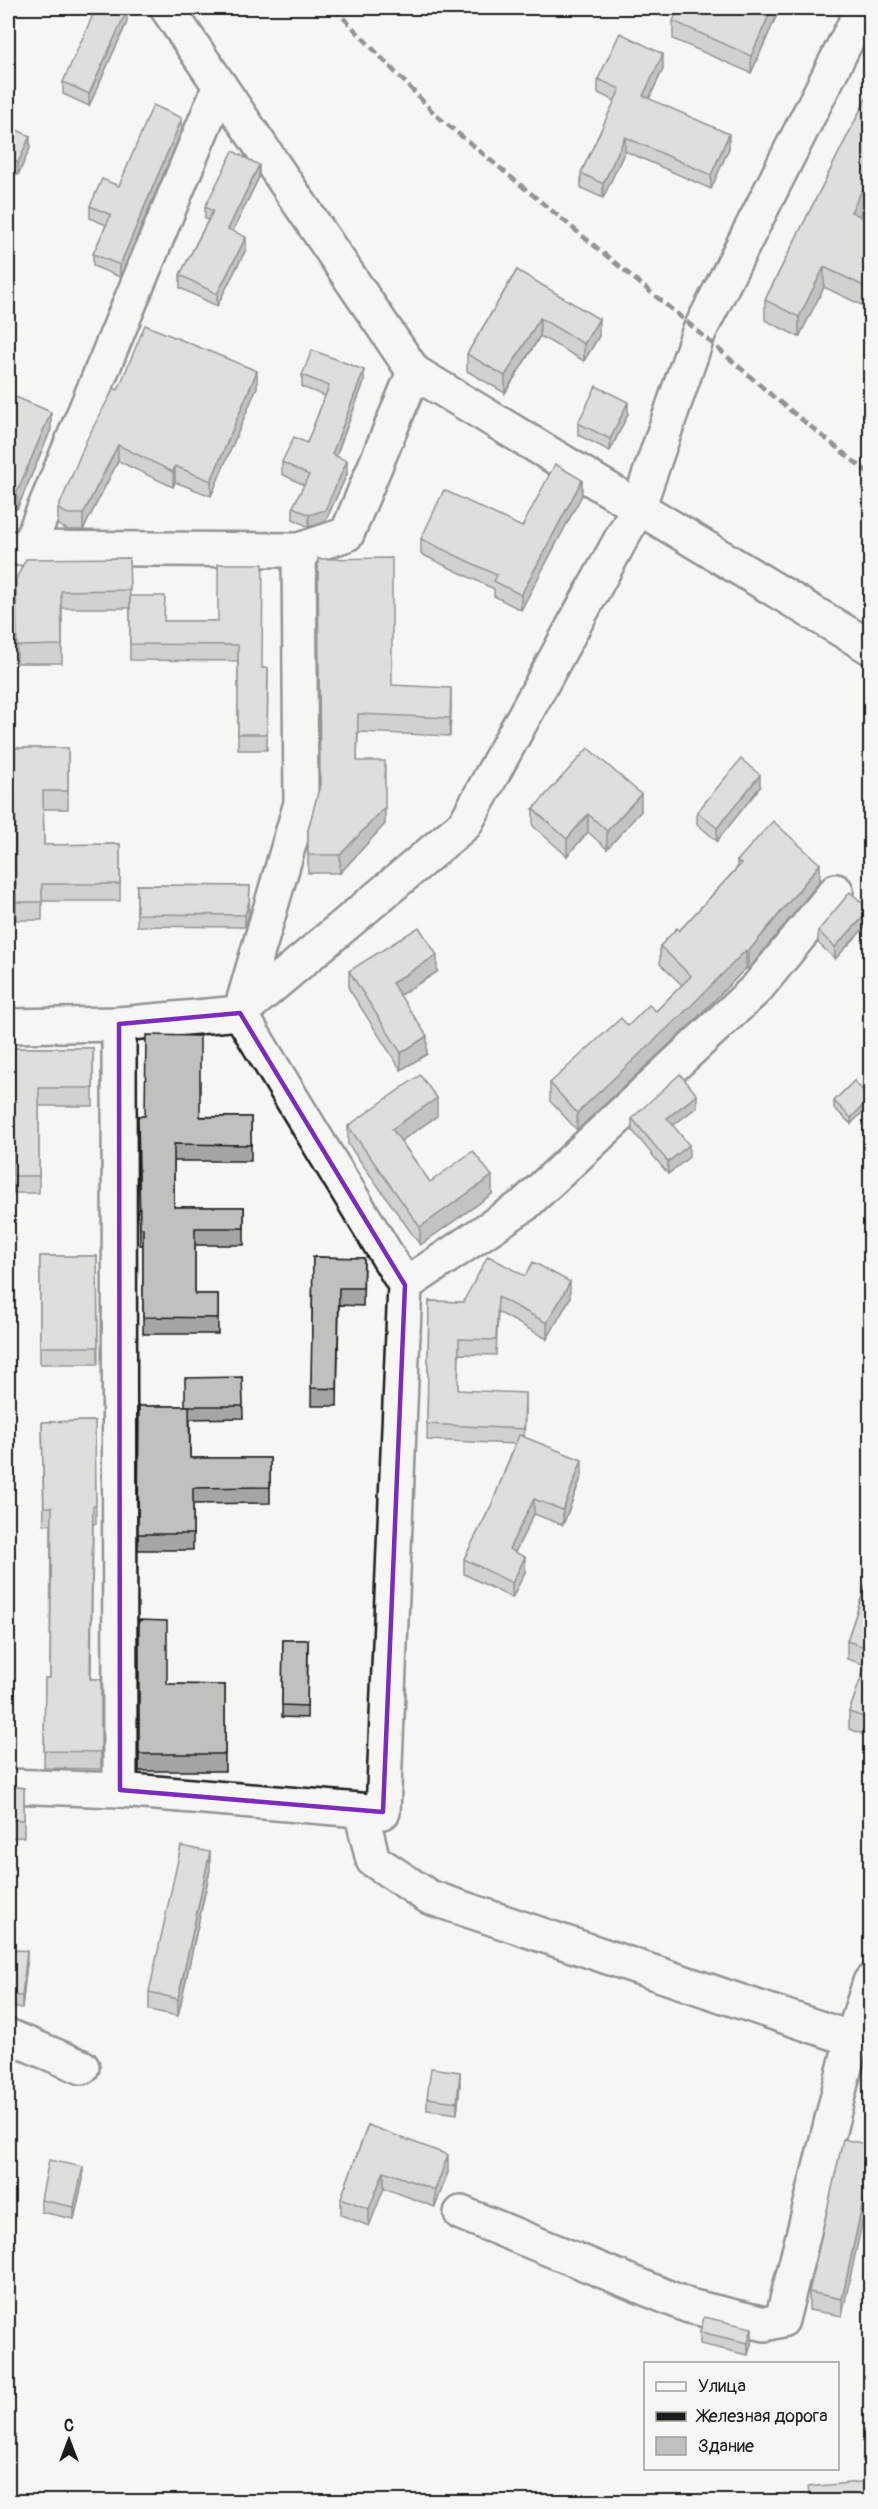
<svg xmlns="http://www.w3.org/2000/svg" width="878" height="2509" viewBox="0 0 878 2509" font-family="Pangolin,sans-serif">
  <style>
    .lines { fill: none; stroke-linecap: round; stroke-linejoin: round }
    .minor-casing { stroke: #1c1c1c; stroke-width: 38 }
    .minor { stroke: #f6f6f2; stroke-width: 33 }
    .rail { stroke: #1c1c1c; stroke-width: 4.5; stroke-dasharray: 9 4.5; stroke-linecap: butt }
    .wall { fill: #a5a5a3; stroke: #1c1c1c; stroke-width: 1.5 }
    .shaded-wall { fill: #868684; stroke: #1c1c1c; stroke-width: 1.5 }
    .building { fill: #c0c0bd; stroke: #1c1c1c; stroke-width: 1.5 }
    .marked { fill: none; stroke: #7b2cbf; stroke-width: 4.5; stroke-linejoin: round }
  </style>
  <rect width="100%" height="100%" fill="#f6f6f2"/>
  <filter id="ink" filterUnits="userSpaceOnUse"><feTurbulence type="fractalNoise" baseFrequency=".0167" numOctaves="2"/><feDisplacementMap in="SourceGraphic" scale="12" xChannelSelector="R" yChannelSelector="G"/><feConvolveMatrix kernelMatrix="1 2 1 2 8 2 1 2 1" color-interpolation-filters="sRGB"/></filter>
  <g filter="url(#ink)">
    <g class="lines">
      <g class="minor-casing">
        <g id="minor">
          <polyline points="167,8 414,372 870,647"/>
          <polyline points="8,548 299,550 347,534 414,372"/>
          <polyline points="28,548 220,86"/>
          <polyline points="119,1024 120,1790"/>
          <polyline points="8,1026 119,1024 240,1013 465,824 638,508 699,332 863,8"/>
          <polyline points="405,1285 524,1205 757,988 836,891"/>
          <polyline points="8,1786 120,1790 383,1812 405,1285 240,1013 301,803 299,550"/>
          <polyline points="361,1811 373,1860 429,1897 852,2039 782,2320 765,2324 689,2306 461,2213"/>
          <polyline points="8,2036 82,2067"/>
          <polyline points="852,2039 870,1982"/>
        </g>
      </g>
      <use href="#minor" class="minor"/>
      <polyline class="rail" points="334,8 437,116 699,332 776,399 870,474"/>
    </g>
    <g class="wall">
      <polygon points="780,8 751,73 673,39 673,21"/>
      <polygon points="127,22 89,106 63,94 63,82"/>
      <polygon points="663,69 649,99 729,148 711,189 625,151 603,198 581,188 581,173 615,101 598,93 598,79"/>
      <polygon points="870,91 870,194 860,216 870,221 870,309 824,287 799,337 765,320 765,300"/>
      <polygon points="8,126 30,148 18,175 8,170"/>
      <polygon points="182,130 120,277 93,266 93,254 106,225 90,218 90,206 119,186"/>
      <polygon points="259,177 233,231 246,249 217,306 180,288 180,275 208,220 205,219 205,207"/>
      <polygon points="517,270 599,336 584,361 540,336 505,393 467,371 467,354"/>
      <polygon points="302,375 364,382 336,456 347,474 325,522 309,527 293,519 293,507 304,485 282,474 282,462 307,443 325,396 302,387"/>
      <polygon points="257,387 211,496 175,482 173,487 118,461 83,530 68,530 58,525 58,509 118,390"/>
      <polygon points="8,404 51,429 17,509 8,506"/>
      <polygon points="628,414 610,451 578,435 578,423"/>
      <polygon points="582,495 521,610 494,596 494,589 421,554 421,539 522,527"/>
      <polygon points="129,558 130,608 62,608 62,663 17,663 16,579"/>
      <polygon points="318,559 392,685 451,705 450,736 358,732 357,761 385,824 340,873 308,873 308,830 320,786"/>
      <polygon points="130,596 165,621 218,621 262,668 268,668 267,750 238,750 238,661 130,660"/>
      <polygon points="15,748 68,748 68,809 43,809 44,845 120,844 120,901 42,901 42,920 16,920"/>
      <polygon points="760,787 717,841 697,824 697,812"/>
      <polygon points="533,809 641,811 607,849 588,832 567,856 533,826"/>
      <polygon points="737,861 820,881 748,970 746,968 691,1024 577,1130 550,1101 550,1083 628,1026 656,1011 682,985 660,964 660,946 679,931 737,868"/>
      <polygon points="137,885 250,886 249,914 245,927 137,926"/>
      <polygon points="870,922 835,959 818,943 818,931"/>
      <polygon points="349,971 437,972 400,995 427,1054 401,1070 349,989"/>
      <polygon points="14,1048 93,1048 93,1106 39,1106 39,1193 13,1193"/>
      <polygon points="854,1081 851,1124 834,1108 834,1101"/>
      <polygon points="697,1107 673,1125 689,1157 668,1174 632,1130 632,1118"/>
      <polygon points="138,1116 251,1117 251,1161 174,1161 174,1207 244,1207 244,1245 195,1245 195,1294 218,1294 218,1334 143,1334 143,1245 140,1245"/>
      <polygon points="437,1116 401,1141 430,1182 492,1194 420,1245 348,1144 348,1126"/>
      <polygon points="40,1256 97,1256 98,1364 40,1364"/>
      <polygon points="313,1257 364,1258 363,1306 339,1305 337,1406 311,1406"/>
      <polygon points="525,1276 570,1298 547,1339 498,1312 496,1355 459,1354 458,1390 525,1409 524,1437 582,1475 563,1525 534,1514 515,1552 525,1572 512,1598 464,1574 464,1559 492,1504 515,1444 427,1440 429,1301 463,1302"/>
      <polygon points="242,1377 243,1418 190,1419 190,1458 270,1458 270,1503 193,1504 193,1550 138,1550 139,1406 185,1406"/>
      <polygon points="95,1421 96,1524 93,1524 91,1679 101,1679 101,1769 44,1768 45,1678 50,1678 51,1524 44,1525 42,1422"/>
      <polygon points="870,1572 870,1737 849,1729 849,1712 866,1665 847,1659 847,1641"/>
      <polygon points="139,1620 167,1684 225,1685 225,1771 139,1771"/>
      <polygon points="283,1640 308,1640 307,1718 282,1717"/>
      <polygon points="8,1786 24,1788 24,1837 8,1838"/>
      <polygon points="210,1870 178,2016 149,2010 149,1992"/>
      <polygon points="8,1949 27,1963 22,2008 8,2007"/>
      <polygon points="460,2084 457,2114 427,2110 427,2098"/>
      <polygon points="368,2125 448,2172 435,2207 384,2188 369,2226 341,2215 341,2198"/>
      <polygon points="870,2145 842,2316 809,2310 809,2292"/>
      <polygon points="83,2179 74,2219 41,2212 41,2200"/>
      <polygon points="700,2332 752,2340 748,2355 700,2344"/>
    </g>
    <g class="shaded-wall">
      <polygon points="772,8 780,8 751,73 751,56"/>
      <polygon points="127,10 127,22 89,106 89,94"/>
      <polygon points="663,54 663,69 643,111 643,96"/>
      <polygon points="182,118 182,130 120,277 120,265"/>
      <polygon points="729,134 729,148 711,189 711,175"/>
      <polygon points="30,136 30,148 18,175 18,163"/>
      <polygon points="625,137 625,151 603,198 603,184"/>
      <polygon points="259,165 259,177 228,241 228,229"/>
      <polygon points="870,174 870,194 851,232 851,212"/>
      <polygon points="246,237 246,249 217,306 217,294"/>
      <polygon points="824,267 824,287 799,337 799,317"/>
      <polygon points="540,318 540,336 505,393 505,376"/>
      <polygon points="599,319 599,336 584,361 584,344"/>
      <polygon points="364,370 364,382 332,466 332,454"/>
      <polygon points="257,371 257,387 211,496 211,481"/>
      <polygon points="628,402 628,414 610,451 610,439"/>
      <polygon points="51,412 51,429 17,509 17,492"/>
      <polygon points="118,445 118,461 83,530 83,514"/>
      <polygon points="347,461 347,474 325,522 309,527 309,515"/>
      <polygon points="175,466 175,482 173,487 173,472"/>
      <polygon points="582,480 582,495 521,610 521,595"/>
      <polygon points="451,688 451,705 450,736 450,718"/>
      <polygon points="760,775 760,787 717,841 717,828"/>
      <polygon points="641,794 641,811 607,849 607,831"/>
      <polygon points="385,807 385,824 340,873 340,855"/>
      <polygon points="588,814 588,832 567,856 567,839"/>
      <polygon points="820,864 820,881 748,970 748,952"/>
      <polygon points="249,902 249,914 245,927 245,915"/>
      <polygon points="870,910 870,922 835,959 835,947"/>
      <polygon points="746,950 746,968 691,1024 577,1130 577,1113"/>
      <polygon points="437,955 437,972 392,1000 392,983"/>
      <polygon points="427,1036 427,1054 401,1070 401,1053"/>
      <polygon points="697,1095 697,1107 667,1130 667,1118"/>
      <polygon points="437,1098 437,1116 392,1147 392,1129"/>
      <polygon points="870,1098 870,1104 851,1124 851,1118"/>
      <polygon points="689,1145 689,1157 668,1174 668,1162"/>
      <polygon points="492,1176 492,1194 420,1245 420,1227"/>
      <polygon points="570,1282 570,1298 547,1339 547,1323"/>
      <polygon points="525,1393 525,1409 524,1445 524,1429"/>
      <polygon points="582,1460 582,1475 563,1525 563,1510"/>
      <polygon points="534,1499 534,1514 509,1564 509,1549"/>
      <polygon points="525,1557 525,1572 512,1598 512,1583"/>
      <polygon points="210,1852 210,1870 178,2016 178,1999"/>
      <polygon points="27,1951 27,1963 22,2008 22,1996"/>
      <polygon points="460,2072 460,2084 457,2114 457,2102"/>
      <polygon points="448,2155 448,2172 435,2207 435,2190"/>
      <polygon points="83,2167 83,2179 74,2219 74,2207"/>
      <polygon points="870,2169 870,2186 842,2316 842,2299"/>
      <polygon points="384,2171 384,2188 369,2226 369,2209"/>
      <polygon points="752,2328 752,2340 748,2355 748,2343"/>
    </g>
    <g class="building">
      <polygon points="96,8 120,8 127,10 89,94 63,82"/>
      <polygon points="679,8 772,8 751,56 673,21"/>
      <polygon points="620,33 663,54 643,96 729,134 711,175 625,137 603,184 581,173 620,89 598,79"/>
      <polygon points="870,91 870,174 851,212 870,221 870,289 824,267 799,317 765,300"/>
      <polygon points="153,105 182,118 120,265 93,254 111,215 90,206 102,179 119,186"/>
      <polygon points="8,126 30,136 18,163 8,158"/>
      <polygon points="233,151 259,165 228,229 246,237 217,294 180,275 213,211 205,207"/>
      <polygon points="517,270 599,319 584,344 540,318 505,376 467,354"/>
      <polygon points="145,325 257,371 211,481 175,466 173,472 118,445 83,514 68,514 58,509 87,439 114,388 118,390"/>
      <polygon points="312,350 364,370 332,454 347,461 325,510 309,515 293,507 309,475 282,462 294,437 307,443 329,386 302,375"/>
      <polygon points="596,386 628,402 610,439 578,423"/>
      <polygon points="11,395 51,412 17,492 8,488 8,404"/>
      <polygon points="555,464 582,480 521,595 494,581 497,575 421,539 444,490 522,527"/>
      <polygon points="129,558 130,590 61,591 62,645 17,646 16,579 26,559"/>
      <polygon points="392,558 392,685 451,688 450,718 358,714 357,761 385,761 385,807 340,855 308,855 308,830 320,785 318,559"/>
      <polygon points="218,564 263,564 262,668 268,668 267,734 238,734 238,645 130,644 130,596 165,596 164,621 218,621"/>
      <polygon points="15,748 68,748 68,791 43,791 44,845 120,844 120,884 42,884 42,902 16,902"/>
      <polygon points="588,748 641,794 607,831 588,814 567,839 533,809"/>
      <polygon points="741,759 760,775 717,828 697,812"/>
      <polygon points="773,821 820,864 748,952 746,950 691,1006 577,1113 550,1083 621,1018 628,1026 649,1005 656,1011 691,976 660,946 677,928 679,931 741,864 737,861"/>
      <polygon points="137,885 250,886 249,902 245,915 137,914"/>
      <polygon points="850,892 870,910 835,947 818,931"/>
      <polygon points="419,927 437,955 392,983 427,1036 401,1053 349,971"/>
      <polygon points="146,1035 200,1036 200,1117 251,1117 251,1145 174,1144 174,1207 244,1207 244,1228 195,1228 195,1294 218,1294 218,1318 143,1317 143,1228 140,1228 138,1116 145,1116"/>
      <polygon points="14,1048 93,1048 93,1088 39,1088 39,1176 13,1176"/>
      <polygon points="680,1074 697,1095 667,1118 689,1145 668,1162 632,1118"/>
      <polygon points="420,1075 437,1098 392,1129 430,1182 473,1151 492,1176 420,1227 348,1126"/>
      <polygon points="854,1081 870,1098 851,1118 834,1101"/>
      <polygon points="40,1256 97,1256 98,1347 40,1347"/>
      <polygon points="488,1256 525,1276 533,1262 570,1282 547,1323 498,1297 496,1340 459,1339 458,1390 525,1393 524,1429 427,1424 429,1301 463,1302"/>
      <polygon points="313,1257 364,1258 363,1288 339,1288 337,1389 311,1388"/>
      <polygon points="242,1377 243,1406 185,1406 185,1378"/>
      <polygon points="139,1406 189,1406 190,1458 270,1458 270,1487 193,1488 193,1534 138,1534"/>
      <polygon points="95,1421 96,1506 93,1506 90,1679 101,1679 101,1752 44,1751 45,1678 50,1678 52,1507 44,1507 42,1422"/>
      <polygon points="519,1435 582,1460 563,1510 534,1499 509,1549 525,1557 512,1583 464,1559 492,1504"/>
      <polygon points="870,1572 870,1649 847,1641"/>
      <polygon points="139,1620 167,1621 167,1684 225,1685 225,1754 139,1754"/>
      <polygon points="283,1640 308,1640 307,1706 282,1705"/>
      <polygon points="870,1652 870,1719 849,1712"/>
      <polygon points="8,1786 24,1788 24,1820 8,1820"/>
      <polygon points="181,1846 210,1852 178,1999 149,1992"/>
      <polygon points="8,1949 27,1951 22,1996 8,1995"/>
      <polygon points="431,2068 460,2072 457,2102 427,2098"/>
      <polygon points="368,2125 448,2155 435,2190 384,2171 369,2209 341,2198"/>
      <polygon points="843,2139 870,2145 870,2169 842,2299 809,2292"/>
      <polygon points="49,2160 83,2167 74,2207 41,2200"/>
      <polygon points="704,2317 752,2328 748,2343 700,2332"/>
      <polygon points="870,2481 870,2502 810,2502 808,2487"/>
    </g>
  </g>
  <path d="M0 0H878V2509H0ZM 240,1013 L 405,1285 L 383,1812 L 120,1790 L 119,1024 Z" fill="#f6f6f2" fill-opacity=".55" fill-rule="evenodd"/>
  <path class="marked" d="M 240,1013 L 405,1285 L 383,1812 L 120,1790 L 119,1024 Z"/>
  <rect width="878" height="2509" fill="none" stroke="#f6f6f2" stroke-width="30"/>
  <rect x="15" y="15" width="848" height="2479" fill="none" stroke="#1c1c1c" stroke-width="2" filter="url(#ink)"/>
  <rect x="644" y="2362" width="195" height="108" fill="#f6f6f2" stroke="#9f9f9c" stroke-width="1.5"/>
  <rect x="656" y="2382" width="30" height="9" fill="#f6f6f2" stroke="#9f9f9c" stroke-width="1.5"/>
  <text x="698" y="2392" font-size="18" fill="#1c1c1c">Улица</text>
  <rect x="656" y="2412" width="30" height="9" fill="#1c1c1c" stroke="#9f9f9c" stroke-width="1.5"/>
  <text x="698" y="2422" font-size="18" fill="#1c1c1c">Железная дорога</text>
  <rect x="656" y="2437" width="30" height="18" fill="#c0c0bd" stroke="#9f9f9c" stroke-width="1.5"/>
  <text x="698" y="2452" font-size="18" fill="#1c1c1c">Здание</text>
  <g transform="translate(69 2440)" stroke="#f6f6f2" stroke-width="4.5" paint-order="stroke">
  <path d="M0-4.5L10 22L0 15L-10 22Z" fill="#1c1c1c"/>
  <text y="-9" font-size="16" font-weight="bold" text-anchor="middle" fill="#1c1c1c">С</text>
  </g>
</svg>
